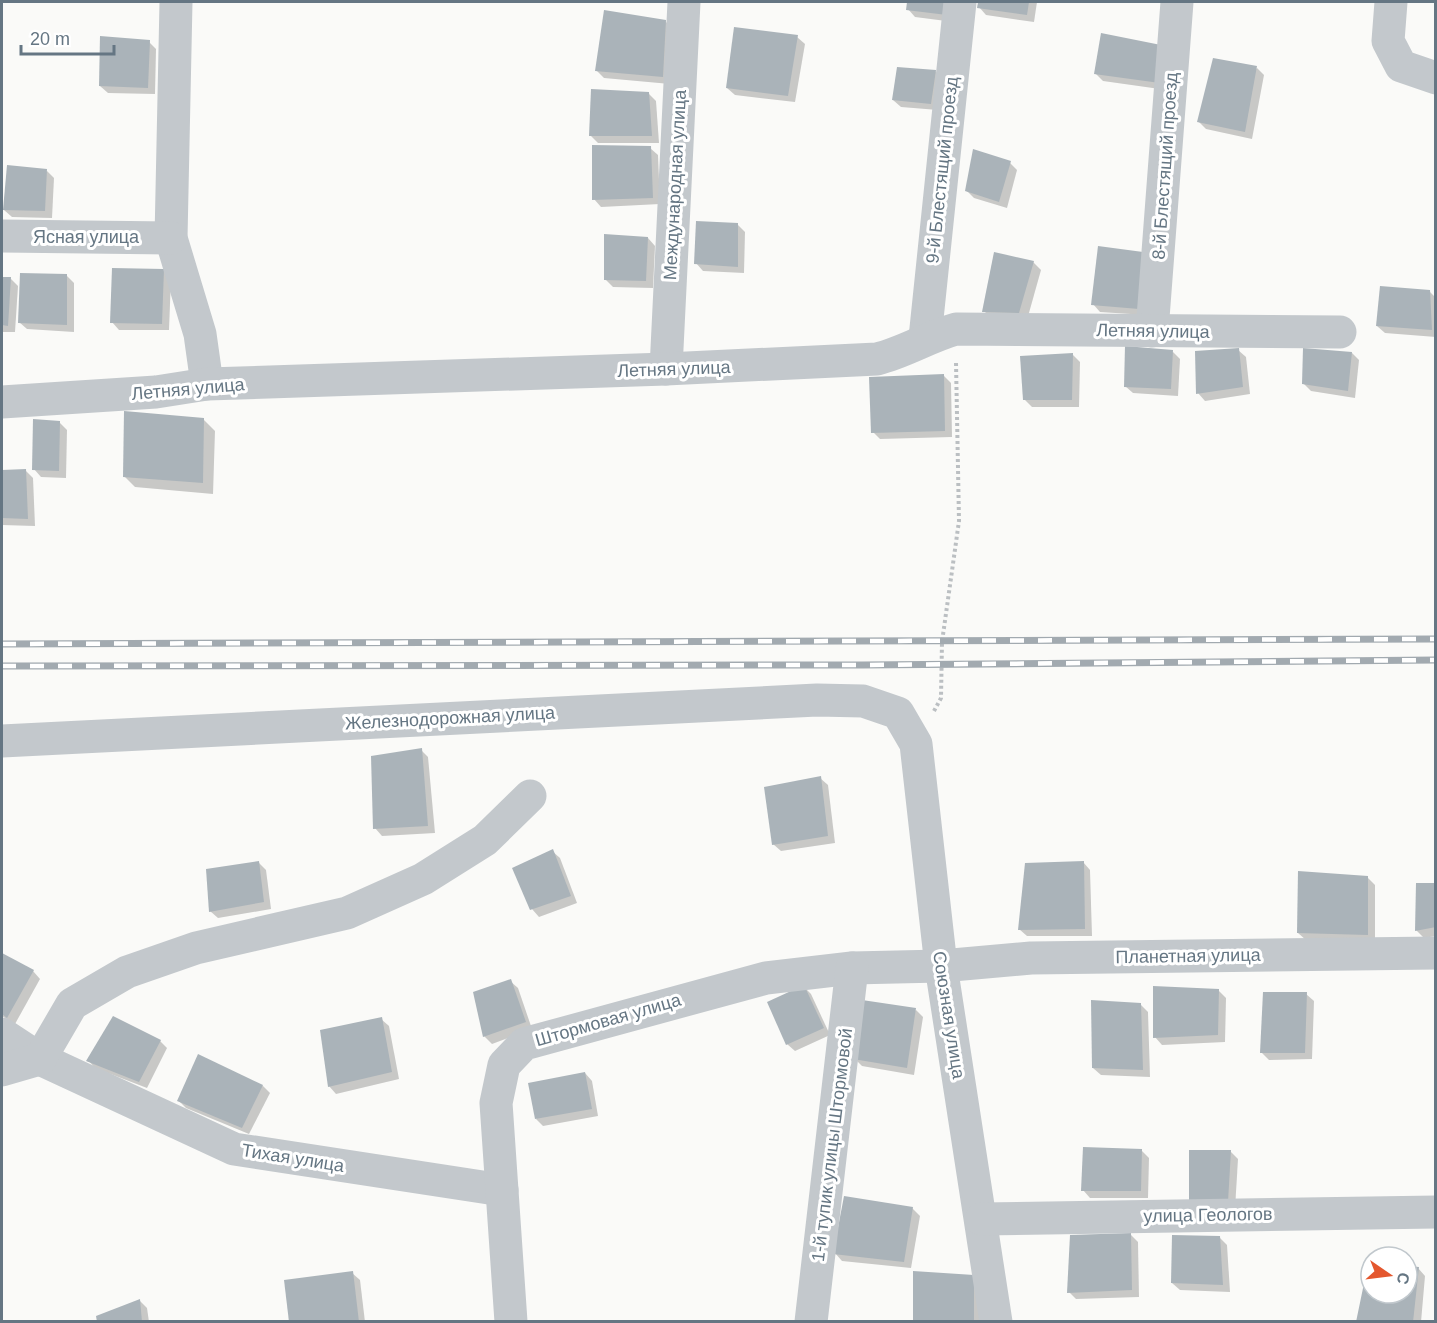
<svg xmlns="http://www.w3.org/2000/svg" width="1437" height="1323" viewBox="0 0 1437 1323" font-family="Arial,sans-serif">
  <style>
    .shadow { fill: #0003 }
    .building { fill: #aab3b9 }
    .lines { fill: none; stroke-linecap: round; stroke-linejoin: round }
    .path { stroke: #bbbfc2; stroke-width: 4; stroke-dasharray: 3 3; stroke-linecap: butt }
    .minor { stroke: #c3c8cc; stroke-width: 33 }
    .rail-casing { stroke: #a2aab0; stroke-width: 7 }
    .rail { stroke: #fff; stroke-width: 4.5; stroke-dasharray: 14; stroke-linecap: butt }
    .labels { text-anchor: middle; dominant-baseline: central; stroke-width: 6; stroke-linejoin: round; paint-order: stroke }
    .street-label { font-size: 18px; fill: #657683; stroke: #fff }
  </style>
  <rect width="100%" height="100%" fill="#fafaf8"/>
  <g class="shadow">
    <polygon points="908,2 956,2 954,22 915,17 908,9"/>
    <polygon points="980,2 1037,2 1034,22 986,15 979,7"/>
    <polygon points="665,21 673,29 670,84 604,78 597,71"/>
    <polygon points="1102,35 1167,90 1103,81 1096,74"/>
    <polygon points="797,37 805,44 795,102 735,95 727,88"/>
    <polygon points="149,42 156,49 155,94 108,93 100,86"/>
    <polygon points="1257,68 1264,75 1252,139 1206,129 1198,121"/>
    <polygon points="935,71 943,79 938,110 901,107 893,100"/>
    <polygon points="649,94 656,101 659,143 598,143 591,136"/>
    <polygon points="650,148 658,155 660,204 601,207 594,199"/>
    <polygon points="1010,163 1017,170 1007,208 974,198 966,190"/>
    <polygon points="47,171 54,178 52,218 12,217 4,210"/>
    <polygon points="738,225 745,232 744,273 703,271 696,263"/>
    <polygon points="648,238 655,246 653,288 613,287 605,279"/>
    <polygon points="1099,247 1146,315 1100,312 1093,304"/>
    <polygon points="1033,262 1041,270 1027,320 991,318 984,311"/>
    <polygon points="164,271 171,278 169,330 119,330 112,322"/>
    <polygon points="67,276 74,283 74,332 27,329 19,322"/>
    <polygon points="2,278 10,278 18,286 15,332 2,332"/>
    <polygon points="1429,291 1436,298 1436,337 1385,333 1377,326"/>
    <polygon points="1238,350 1246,357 1250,394 1205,401 1198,393"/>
    <polygon points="1173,352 1180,359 1178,396 1133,393 1125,386"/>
    <polygon points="1352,353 1359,360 1355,398 1311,391 1303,383"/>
    <polygon points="1072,354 1080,362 1079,407 1032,407 1025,400"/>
    <polygon points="944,376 951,383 952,437 880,439 873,432"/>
    <polygon points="203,419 215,431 213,494 135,487 124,476"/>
    <polygon points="59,422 67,430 66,478 41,477 34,469"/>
    <polygon points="2,471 26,471 33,478 35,526 2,525"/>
    <polygon points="421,750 428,757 435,833 382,836 375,828"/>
    <polygon points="820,778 828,785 835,843 781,851 773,844"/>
    <polygon points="552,851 560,858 577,903 539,917 532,909"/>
    <polygon points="1083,862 1090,870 1092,936 1027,936 1019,929"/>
    <polygon points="259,863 266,870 271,909 218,918 210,911"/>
    <polygon points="1367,877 1375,885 1375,942 1306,940 1298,933"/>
    <polygon points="1436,884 1436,936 1424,938 1416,930"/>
    <polygon points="2,954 33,971 40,979 15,1024 2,1016"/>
    <polygon points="510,981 518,988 532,1029 492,1044 484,1036"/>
    <polygon points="804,987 811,994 830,1035 795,1051 787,1044"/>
    <polygon points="1218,990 1226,998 1225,1042 1162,1045 1155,1037"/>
    <polygon points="1306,994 1314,1001 1312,1059 1269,1060 1261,1052"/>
    <polygon points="1140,1004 1148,1012 1150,1077 1101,1075 1093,1068"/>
    <polygon points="916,1010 923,1017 914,1075 862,1066 855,1059"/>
    <polygon points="381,1019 389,1026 399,1079 336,1094 329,1086"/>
    <polygon points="160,1041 167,1048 147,1088 95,1068 88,1060"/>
    <polygon points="585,1073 592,1081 598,1116 543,1126 536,1119"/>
    <polygon points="263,1086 270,1093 249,1134 186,1108 178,1100"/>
    <polygon points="1142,1151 1149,1158 1148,1198 1090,1198 1083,1190"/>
    <polygon points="1230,1151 1238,1159 1235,1209 1198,1210"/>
    <polygon points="912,1208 920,1216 911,1268 842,1261 835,1253"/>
    <polygon points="1130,1234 1138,1242 1139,1297 1076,1299 1069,1292"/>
    <polygon points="1219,1237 1227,1245 1230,1292 1180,1290 1172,1283"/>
    <polygon points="1371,1265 1371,1293 1407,1293 1407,1268 1418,1268 1425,1276 1421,1322 1358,1322"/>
    <polygon points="352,1273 360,1280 365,1322 291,1322"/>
    <polygon points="974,1277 981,1322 914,1322"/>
    <polygon points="140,1301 147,1308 149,1322 98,1322"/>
  </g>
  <g class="building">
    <polygon points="907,2 948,2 947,15 906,10"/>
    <polygon points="978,2 1029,2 1027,15 977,8"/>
    <polygon points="604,10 666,20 663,77 595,71"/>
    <polygon points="734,27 798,35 788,96 726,88"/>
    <polygon points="1101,33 1166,46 1160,83 1094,74"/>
    <polygon points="100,36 150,40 148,88 99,86"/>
    <polygon points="1213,58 1257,66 1245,132 1197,122"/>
    <polygon points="897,67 936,70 931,104 892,100"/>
    <polygon points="591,89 649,92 652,136 589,136"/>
    <polygon points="592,145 651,146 653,198 592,200"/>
    <polygon points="973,149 1011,161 999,202 965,191"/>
    <polygon points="7,165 47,169 45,211 3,210"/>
    <polygon points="696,221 738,223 738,267 694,264"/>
    <polygon points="604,234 648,237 646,281 604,280"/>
    <polygon points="1098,246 1143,252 1139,309 1091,305"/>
    <polygon points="994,252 1034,261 1019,313 982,312"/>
    <polygon points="112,268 164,269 162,324 110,323"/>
    <polygon points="20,273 67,274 67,325 18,323"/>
    <polygon points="2,277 11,277 8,326 2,325"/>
    <polygon points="1380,286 1430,290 1432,330 1376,326"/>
    <polygon points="1125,346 1173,350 1171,389 1124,387"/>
    <polygon points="1239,348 1243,387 1196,394 1195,351"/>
    <polygon points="1303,348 1352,352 1348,391 1302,384"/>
    <polygon points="1073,353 1072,400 1023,400 1020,356"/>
    <polygon points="944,374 945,431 871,433 869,377"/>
    <polygon points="124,411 204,418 203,483 123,477"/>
    <polygon points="33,419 60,421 59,471 32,470"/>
    <polygon points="26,469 28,519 2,518 2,470"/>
    <polygon points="422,748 428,826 373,829 371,756"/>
    <polygon points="821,776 828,836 772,845 764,787"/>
    <polygon points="553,849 571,896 530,910 512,868"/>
    <polygon points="259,861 264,902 209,912 206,869"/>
    <polygon points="1084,861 1085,929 1018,930 1025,863"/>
    <polygon points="1298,871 1368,876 1368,935 1297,933"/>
    <polygon points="1416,883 1436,883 1436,927 1415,931"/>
    <polygon points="2,953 34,970 7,1018 2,1014"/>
    <polygon points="511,979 526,1022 483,1037 473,992"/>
    <polygon points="804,985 824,1028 786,1045 767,1002"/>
    <polygon points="1153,986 1219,989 1218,1035 1153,1038"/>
    <polygon points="1263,992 1307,992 1305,1053 1260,1053"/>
    <polygon points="862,1000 916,1008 907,1068 853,1059"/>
    <polygon points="1091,1000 1141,1003 1143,1070 1092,1068"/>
    <polygon points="113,1016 161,1040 139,1082 86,1061"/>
    <polygon points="382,1017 392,1072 328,1087 320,1030"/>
    <polygon points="198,1054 263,1085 242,1128 177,1101"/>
    <polygon points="585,1072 592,1109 535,1119 528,1083"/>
    <polygon points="1083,1147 1142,1149 1141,1191 1081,1191"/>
    <polygon points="1189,1150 1231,1150 1228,1202 1189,1204"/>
    <polygon points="844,1196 913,1207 904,1262 833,1254"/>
    <polygon points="1131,1233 1132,1290 1067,1293 1070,1235"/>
    <polygon points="1172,1235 1220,1236 1223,1285 1171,1283"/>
    <polygon points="1368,1264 1371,1264 1371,1293 1407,1293 1407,1266 1419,1267 1413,1322 1356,1322"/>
    <polygon points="353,1271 359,1322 289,1322 284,1280"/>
    <polygon points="913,1271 974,1275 974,1322 913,1322"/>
    <polygon points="140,1299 142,1322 97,1322 96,1316"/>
  </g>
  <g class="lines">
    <polyline class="path" points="934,711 941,698 942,642 959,521 956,362"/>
    <g class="minor">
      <polyline points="176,2 171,238 200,334 207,384"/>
      <polyline points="1391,2 1388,41 1401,66 1436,78"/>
      <polyline points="2,236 171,238"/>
      <polyline points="1152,331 1177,2"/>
      <polyline points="925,338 960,2"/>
      <polyline points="666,369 684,2"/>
      <path d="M 2,402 L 156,392 L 207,384 L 666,369 L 877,359 C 905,352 928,337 956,329 L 1340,332"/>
      <polyline points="2,741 817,700 863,701 898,713 916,744 941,966 996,1322"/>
      <polyline points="2,1034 40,1059 234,1149 502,1190"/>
      <polyline points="2,1070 40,1059 72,1004 127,972 196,948 347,913 423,879 485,840 530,796"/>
      <polyline points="981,1219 1436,1212"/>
      <polyline points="511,1322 496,1103 504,1065 524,1044 766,978 852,968 941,966 1031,958 1436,953"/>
      <polyline points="811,1322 852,968"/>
    </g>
    <g class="rail-casing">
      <g id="rail">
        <polyline points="2,644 1436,639"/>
        <polyline points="2,666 862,665 1436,660"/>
      </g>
    </g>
    <use href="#rail" class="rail"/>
  </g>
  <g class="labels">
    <g class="street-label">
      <text transform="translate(1165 166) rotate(-86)">8-й Блестящий проезд</text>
      <text transform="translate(942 170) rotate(-84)">9-й Блестящий проезд</text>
      <text transform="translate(675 185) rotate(-87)">Международная улица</text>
      <text x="86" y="237">Ясная улица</text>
      <text transform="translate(1153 331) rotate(1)">Летняя улица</text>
      <text transform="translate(674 369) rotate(-2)">Летняя улица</text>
      <text transform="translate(188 389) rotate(-5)">Летняя улица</text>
      <text transform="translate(450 718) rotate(-3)">Железнодорожная улица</text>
      <text transform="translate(1188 956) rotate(-1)">Планетная улица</text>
      <text transform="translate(949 1015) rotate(81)">Союзная улица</text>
      <text transform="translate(608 1020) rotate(-16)">Штормовая улица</text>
      <text transform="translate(832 1145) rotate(-83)">1-й тупик улицы Штормовой</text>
      <text transform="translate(293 1158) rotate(9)">Тихая улица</text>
      <text transform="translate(1208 1215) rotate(-1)">улица Геологов</text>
    </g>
  </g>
  <rect width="1437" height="1323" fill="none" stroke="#657683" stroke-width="6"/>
  <g transform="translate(1389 1275) rotate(104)"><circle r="28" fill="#ffffff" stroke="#c1c8cd" stroke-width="1.5"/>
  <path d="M0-4.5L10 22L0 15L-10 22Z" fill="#e4572e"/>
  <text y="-9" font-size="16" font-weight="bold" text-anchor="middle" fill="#657683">С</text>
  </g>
  <path d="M21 45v9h93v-9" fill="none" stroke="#657683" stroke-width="3"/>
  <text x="30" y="45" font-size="18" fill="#657683" stroke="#ffffff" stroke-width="4.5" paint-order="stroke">20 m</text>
</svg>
